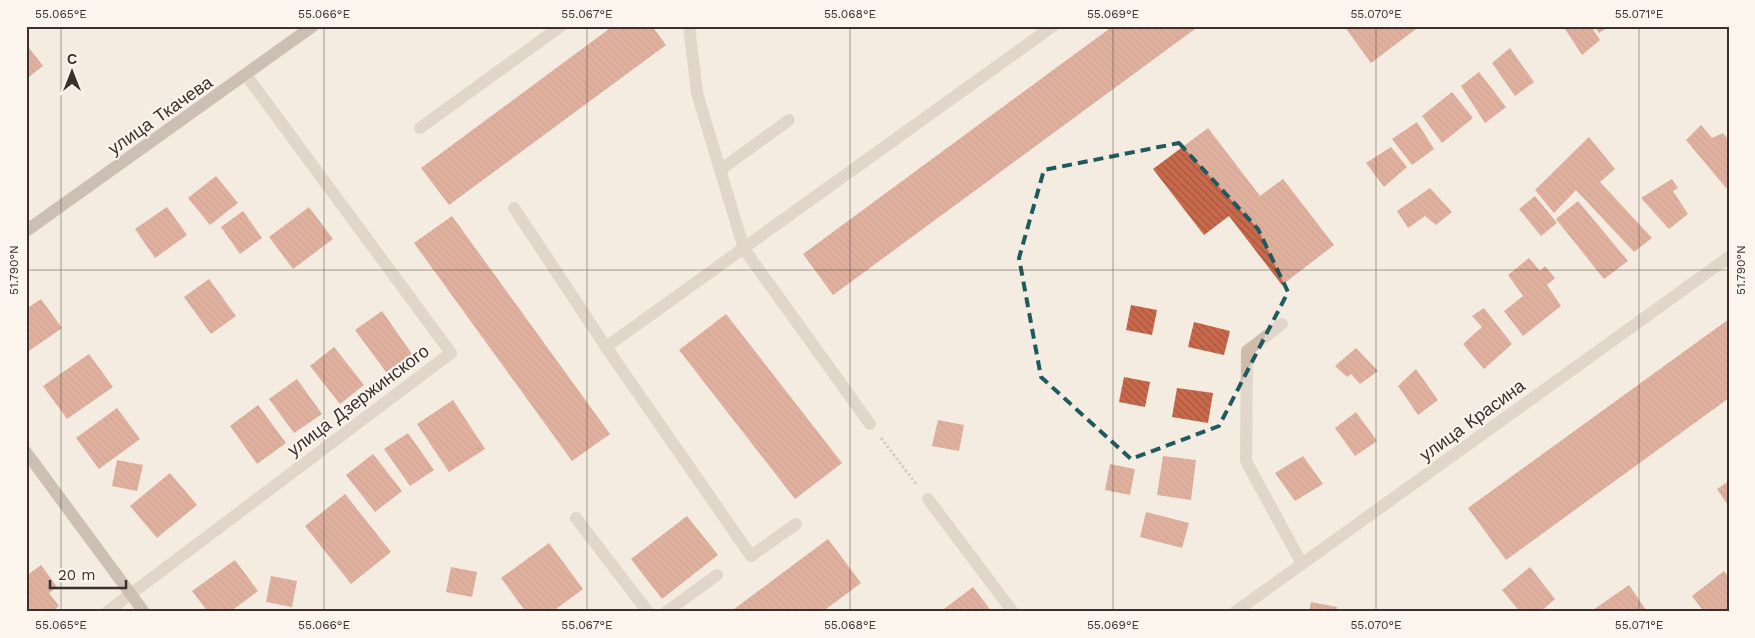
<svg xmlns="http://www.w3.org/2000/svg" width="1755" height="638" viewBox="0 0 1755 638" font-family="'Work Sans',sans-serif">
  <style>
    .building { fill: url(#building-back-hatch) }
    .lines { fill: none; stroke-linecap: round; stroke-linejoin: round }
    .path { stroke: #b9a596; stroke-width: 3; stroke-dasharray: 2.5 2.5; stroke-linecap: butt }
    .lane { stroke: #cdbbac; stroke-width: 12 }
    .street { stroke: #cdbbac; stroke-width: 12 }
    .secondary { stroke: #a18a7d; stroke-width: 12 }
    .marked { fill: none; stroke: #1f5a5e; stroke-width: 4; stroke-dasharray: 10 6; stroke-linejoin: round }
    .ticks { fill: none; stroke: #3b302b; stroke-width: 1; stroke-opacity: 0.45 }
    .labels { text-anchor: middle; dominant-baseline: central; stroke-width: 4; stroke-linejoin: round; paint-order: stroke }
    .street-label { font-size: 18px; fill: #3b302b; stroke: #fbf5ee }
    .neatline { fill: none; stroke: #3b302b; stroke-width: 2 }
    .ticks-label { font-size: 12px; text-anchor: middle; fill: #3b302b }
  </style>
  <defs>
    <pattern id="building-back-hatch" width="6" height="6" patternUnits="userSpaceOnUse" patternTransform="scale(1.25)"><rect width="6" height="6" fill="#c8694b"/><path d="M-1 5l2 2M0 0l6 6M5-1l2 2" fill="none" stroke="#a4573f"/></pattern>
  </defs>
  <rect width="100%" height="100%" fill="#f4ebe1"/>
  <g class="building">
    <polygon points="613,26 652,26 666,45 449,205 421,168"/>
    <polygon points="1113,26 1199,26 833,295 803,254"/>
    <polygon points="1344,26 1420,26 1371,63"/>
    <polygon points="1563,26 1591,26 1600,40 1582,55"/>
    <polygon points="1595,26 1610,26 1599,33"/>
    <polygon points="26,44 43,66 26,79"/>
    <polygon points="1510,48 1534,82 1515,96 1492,63"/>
    <polygon points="1479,72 1506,107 1485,123 1461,86"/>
    <polygon points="1452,92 1473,118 1442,143 1422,116"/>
    <polygon points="1417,122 1434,149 1412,165 1392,139"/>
    <polygon points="1701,125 1712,138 1723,133 1729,141 1729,186 1726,188 1686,140"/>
    <polygon points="1208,128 1260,196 1283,179 1334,245 1282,285 1229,216 1204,235 1153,169"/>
    <polygon points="1589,137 1615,169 1600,182 1652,238 1634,252 1576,190 1554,213 1535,190"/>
    <polygon points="1391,147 1407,167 1384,187 1366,163"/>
    <polygon points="216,176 238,203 210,225 188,198"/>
    <polygon points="1672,179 1678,188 1673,191 1688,214 1669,229 1641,198"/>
    <polygon points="1430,188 1452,212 1436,225 1425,216 1408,228 1397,211"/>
    <polygon points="1535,196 1557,223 1541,236 1519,209"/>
    <polygon points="1578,201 1628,261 1604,279 1556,219"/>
    <polygon points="167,207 187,235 155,258 135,229"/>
    <polygon points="309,207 333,239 293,269 269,237"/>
    <polygon points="243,211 262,238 240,254 221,227"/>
    <polygon points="452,216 610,434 572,461 414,243"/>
    <polygon points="1529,258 1540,271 1545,266 1555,278 1547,285 1561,306 1523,336 1504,311 1523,296 1508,275"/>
    <polygon points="209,279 236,316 211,334 184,297"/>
    <polygon points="41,299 62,328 26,353 26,309"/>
    <polygon points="1131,305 1157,310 1152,335 1126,330"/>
    <polygon points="1484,308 1512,344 1484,369 1463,344 1482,327 1472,316"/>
    <polygon points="382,311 412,354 386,372 355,330"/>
    <polygon points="726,314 842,463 795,499 679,350"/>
    <polygon points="1729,319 1729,398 1506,560 1468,508"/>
    <polygon points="1194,322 1230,331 1224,355 1188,347"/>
    <polygon points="334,347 364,385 340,404 310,366"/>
    <polygon points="1356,348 1378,371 1360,384 1351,374 1347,377 1335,366"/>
    <polygon points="89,354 113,387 67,419 43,386"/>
    <polygon points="1416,369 1438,400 1418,415 1398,386"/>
    <polygon points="1124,377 1150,382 1145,407 1119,402"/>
    <polygon points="297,379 322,414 294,433 269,399"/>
    <polygon points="1177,388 1213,393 1208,423 1172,417"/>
    <polygon points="453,400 485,449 449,472 417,424"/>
    <polygon points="258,405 286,443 257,464 230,426"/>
    <polygon points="117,408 140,439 99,469 76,438"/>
    <polygon points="1356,412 1377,441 1355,456 1335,428"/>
    <polygon points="938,420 964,425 959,451 932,446"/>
    <polygon points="408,433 434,470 410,486 384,449"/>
    <polygon points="373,454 402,491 375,512 346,475"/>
    <polygon points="1163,456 1196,460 1191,500 1157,495"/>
    <polygon points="1303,456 1323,484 1295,501 1275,473"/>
    <polygon points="117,460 143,465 137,491 112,486"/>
    <polygon points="1110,464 1135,469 1130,495 1105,490"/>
    <polygon points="170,473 197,505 157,538 130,506"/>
    <polygon points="1729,481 1729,507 1717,489"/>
    <polygon points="345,494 391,552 351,584 305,526"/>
    <polygon points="1146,512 1189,523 1182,548 1140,537"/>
    <polygon points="687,516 718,555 662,599 631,559"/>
    <polygon points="828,539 861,583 822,612 730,612"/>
    <polygon points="549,543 583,589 552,612 526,612 501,578"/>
    <polygon points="235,560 258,591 230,612 208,612 192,591"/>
    <polygon points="41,565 57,587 49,593 59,606 52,612 29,612 26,608 26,576"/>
    <polygon points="451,567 477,572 472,597 446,592"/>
    <polygon points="1530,567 1555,599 1540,612 1520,612 1502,590"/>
    <polygon points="1724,571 1729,577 1729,612 1704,612 1692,596"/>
    <polygon points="271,576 297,581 292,607 266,602"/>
    <polygon points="1629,585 1646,610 1643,612 1590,612"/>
    <polygon points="973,587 992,612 940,612"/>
    <polygon points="1311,602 1337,607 1336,612 1309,612"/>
  </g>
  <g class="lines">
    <polyline class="path" points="881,438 917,485"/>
    <g class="lane">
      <polyline points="689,26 697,93 744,249 870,424"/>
      <polyline points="420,128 561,26"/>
      <polyline points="720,170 789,120"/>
      <polyline points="514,208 606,347 1053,26"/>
      <polyline points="606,347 751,556 796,524"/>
      <polyline points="928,499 1013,612"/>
      <polyline points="576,518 648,612"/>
      <polyline points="666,612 717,575"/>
    </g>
    <g class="street">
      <polyline points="1282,324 1247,351 1246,461 1302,564"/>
      <polyline points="107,612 451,353 246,75"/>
      <polyline points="1235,612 1729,257"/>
    </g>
    <g class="secondary">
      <polyline points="26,231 313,26"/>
      <polyline points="26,452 144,612"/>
    </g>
  </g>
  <path d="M0 0H1755V638H0ZM 1179,143 L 1258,229 L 1288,292 L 1219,426 L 1131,459 L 1041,377 L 1019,258 L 1044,170 Z" fill="#f4ebe1" fill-opacity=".55" fill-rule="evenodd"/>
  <path class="marked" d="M 1179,143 L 1258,229 L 1288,292 L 1219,426 L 1131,459 L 1041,377 L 1019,258 L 1044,170 Z"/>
  <path class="ticks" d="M 61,26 L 61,612M 324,26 L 324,612M 587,26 L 587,612M 850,26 L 850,612M 1113,26 L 1113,612M 1376,26 L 1376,612M 1639,26 L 1639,612M 26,270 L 1729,270"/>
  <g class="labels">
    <g class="street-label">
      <text transform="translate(160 115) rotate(-35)">улица Ткачева</text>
      <text transform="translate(358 400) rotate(-37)">улица Дзержинского</text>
      <text transform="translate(1472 420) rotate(-36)">улица Красина</text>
    </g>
  </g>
  <rect width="1755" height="638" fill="none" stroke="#fbf5ee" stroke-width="55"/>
  <g transform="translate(72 72)" stroke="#fbf5ee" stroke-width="4" paint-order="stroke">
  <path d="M0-4L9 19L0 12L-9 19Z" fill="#3b302b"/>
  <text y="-8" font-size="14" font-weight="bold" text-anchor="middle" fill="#3b302b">С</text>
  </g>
  <path d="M50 580v8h76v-8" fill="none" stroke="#3b302b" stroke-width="2.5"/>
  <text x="58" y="580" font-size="15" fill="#3b302b" stroke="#fbf5ee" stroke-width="4" paint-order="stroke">20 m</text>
  <rect x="28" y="28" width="1700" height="582" class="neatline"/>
  <g class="ticks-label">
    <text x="61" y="18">55.065°E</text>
    <text x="324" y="18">55.066°E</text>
    <text x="587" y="18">55.067°E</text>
    <text x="850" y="18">55.068°E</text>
    <text x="1113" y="18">55.069°E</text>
    <text x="1376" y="18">55.070°E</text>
    <text x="1639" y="18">55.071°E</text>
    <text transform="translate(14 270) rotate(-90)" y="4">51.790°N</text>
    <text transform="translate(1741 270) rotate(-90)" y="4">51.790°N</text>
    <text x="61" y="629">55.065°E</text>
    <text x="324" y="629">55.066°E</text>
    <text x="587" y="629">55.067°E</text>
    <text x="850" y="629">55.068°E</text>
    <text x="1113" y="629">55.069°E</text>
    <text x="1376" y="629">55.070°E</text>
    <text x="1639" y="629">55.071°E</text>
  </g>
</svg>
